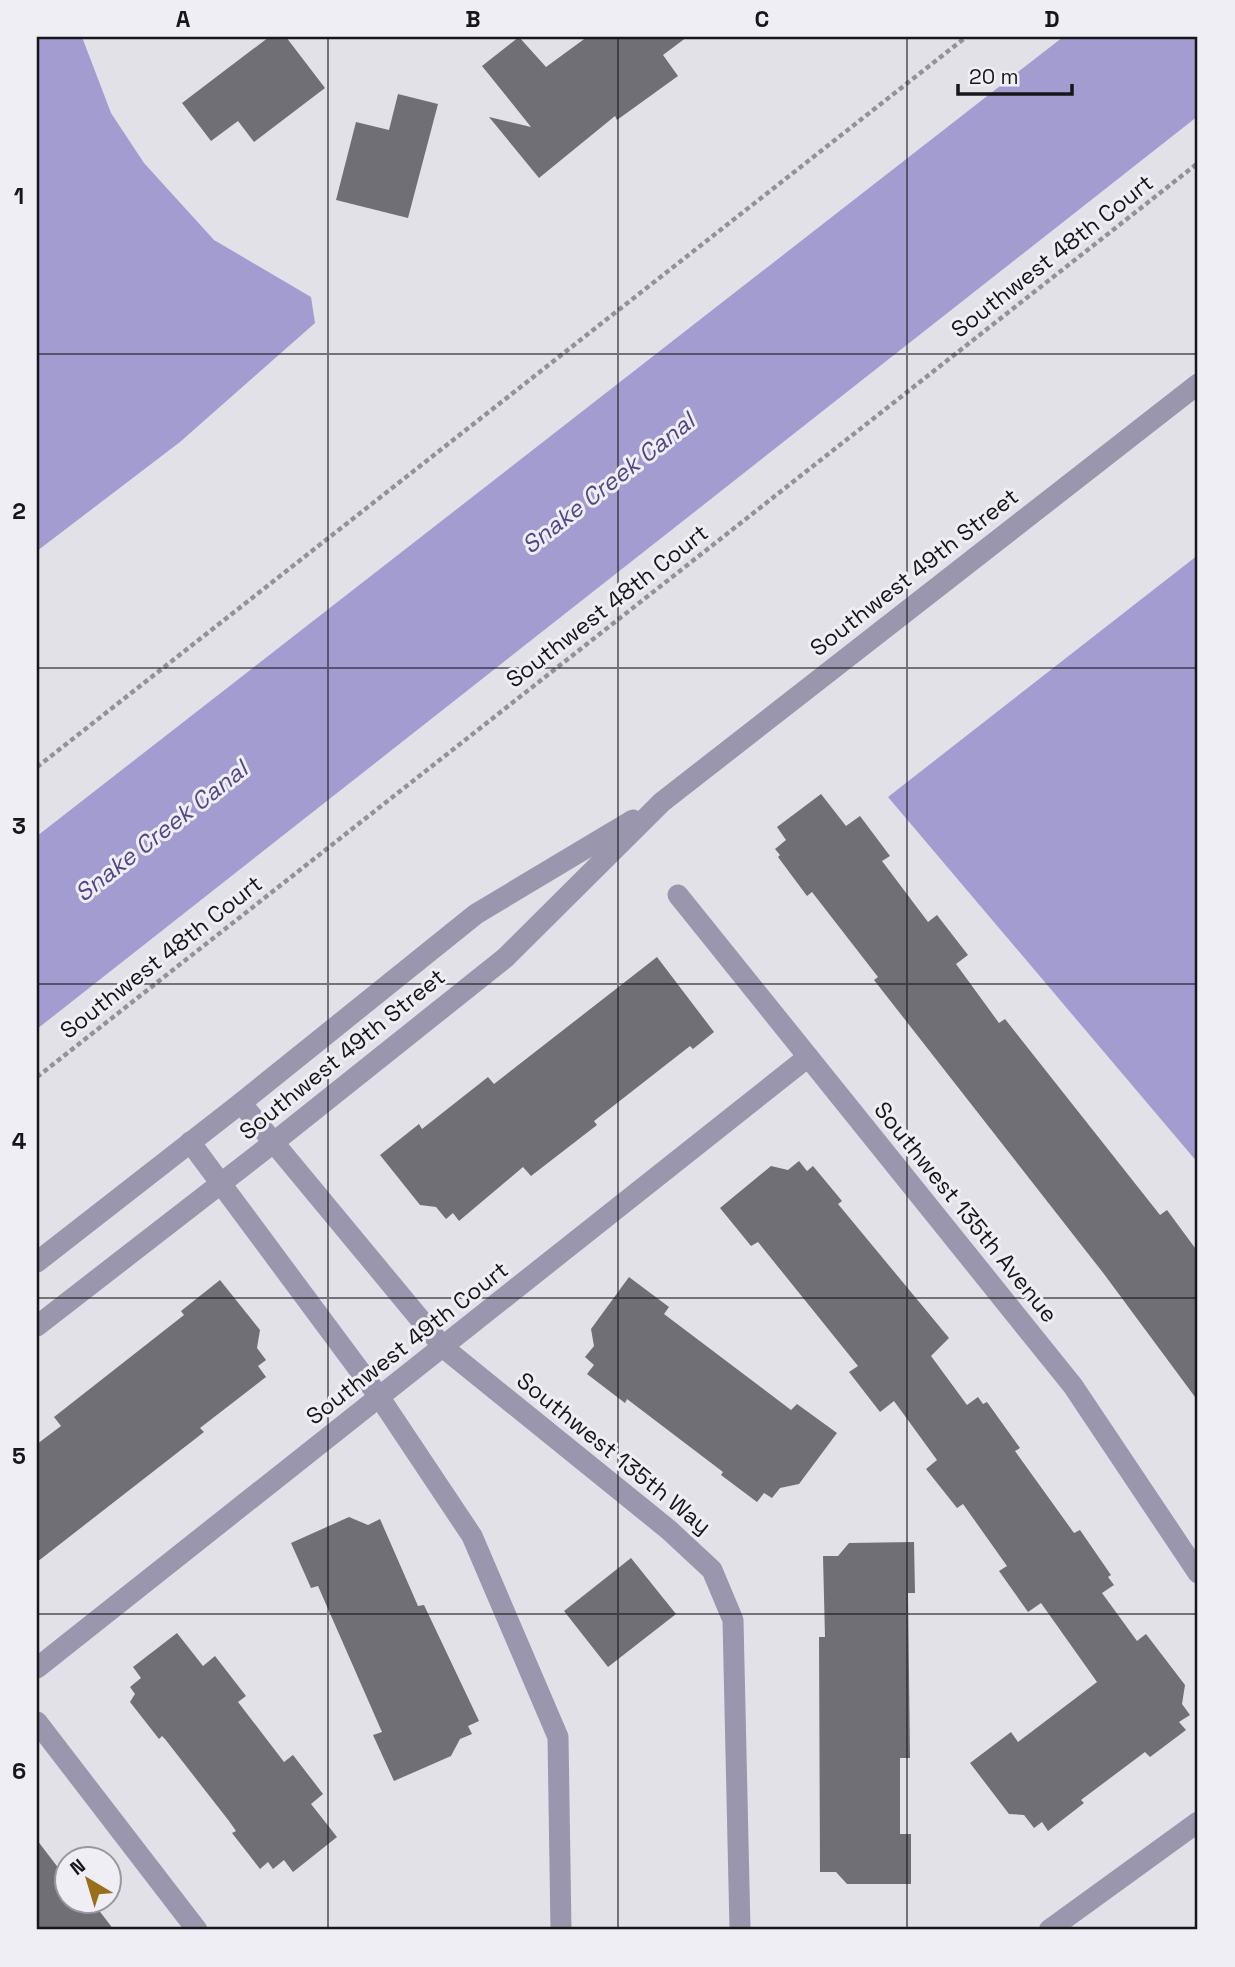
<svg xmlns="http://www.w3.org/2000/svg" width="1235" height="1967" viewBox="0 0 1235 1967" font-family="'Space Grotesk',sans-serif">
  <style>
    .water { fill: #a39cd1 }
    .building { fill: #6f6f75 }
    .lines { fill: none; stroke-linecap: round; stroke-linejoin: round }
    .path { stroke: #929297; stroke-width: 4.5; stroke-dasharray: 5 3.5; stroke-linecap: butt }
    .minor { stroke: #9996ae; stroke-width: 21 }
    .grid { fill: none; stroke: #171719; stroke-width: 2; stroke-opacity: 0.55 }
    .labels { text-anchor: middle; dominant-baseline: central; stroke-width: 6; stroke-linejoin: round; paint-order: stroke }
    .street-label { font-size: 23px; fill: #171719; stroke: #efeef5 }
    .water-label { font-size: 24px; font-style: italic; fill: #534588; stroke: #efeef5 }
    .neatline { fill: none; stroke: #171719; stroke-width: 2.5 }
    .grid-label { font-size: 23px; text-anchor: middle; font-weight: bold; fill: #171719 }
  </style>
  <rect width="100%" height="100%" fill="#e2e1e8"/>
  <g class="water">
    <polygon points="37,37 82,37 111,113 144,163 214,240 311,297 315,323 180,442 37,551"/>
    <polygon points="1063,37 1198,37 1198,116 37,1029 37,836"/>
    <polygon points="1198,555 1198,1163 888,797"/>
  </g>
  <g class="building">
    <polygon points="269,37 286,37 325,88 254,142 238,121 211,141 182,103"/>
    <polygon points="519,37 546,67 587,37 687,37 663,55 678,76 617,120 615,116 539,178 489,117 531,127 482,66"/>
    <polygon points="398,94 438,104 408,218 336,200 356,122 389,130"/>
    <polygon points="821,794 846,826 860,816 890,856 882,861 928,922 937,915 968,955 956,964 999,1023 1005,1019 1160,1215 1167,1210 1198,1252 1198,1401 1104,1274 874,980 878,977 812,892 807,896 778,857 780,855 775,849 786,840 777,827"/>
    <polygon points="657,957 714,1032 693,1049 690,1046 594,1121 597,1125 531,1176 523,1167 459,1221 453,1213 446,1219 436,1207 420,1205 380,1155 419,1124 422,1129 488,1077 494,1084"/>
    <polygon points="799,1161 807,1171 813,1166 842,1201 838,1204 949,1338 931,1356 967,1405 978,1397 983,1404 987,1402 1020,1448 1015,1451 1074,1533 1080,1530 1111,1575 1108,1577 1114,1585 1102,1593 1137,1641 1146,1634 1185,1685 1182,1704 1190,1715 1179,1722 1186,1730 1150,1757 1145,1752 1081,1800 1084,1803 1048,1831 1042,1822 1034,1828 1024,1815 1009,1814 970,1763 1011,1732 1018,1742 1097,1682 1041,1603 1028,1612 999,1571 1007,1566 963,1504 957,1508 926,1469 937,1460 894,1401 880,1412 849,1372 858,1366 758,1242 751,1246 720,1208 771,1166 788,1170"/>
    <polygon points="629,1277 669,1307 664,1314 791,1410 797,1404 837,1433 799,1484 780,1488 772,1498 764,1493 757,1502 721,1475 723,1472 627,1399 625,1403 587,1374 594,1365 585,1357 594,1346 591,1329"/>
    <polygon points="220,1280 260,1330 257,1348 266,1360 258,1366 266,1377 200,1428 204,1432 37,1562 37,1444 61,1426 54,1417 184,1315 181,1311"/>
    <polygon points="349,1517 368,1525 380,1519 418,1606 424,1605 479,1721 468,1726 472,1734 460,1739 451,1756 394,1781 373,1735 382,1732 318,1586 311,1588 291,1543"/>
    <polygon points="914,1542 915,1593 908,1593 910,1758 900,1758 900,1834 911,1834 911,1884 847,1884 836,1872 820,1872 819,1637 825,1637 823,1556 838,1556 849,1543"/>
    <polygon points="631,1558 676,1614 608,1667 564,1611"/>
    <polygon points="177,1633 203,1666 215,1656 246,1696 238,1702 284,1762 293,1755 323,1794 311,1804 337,1837 293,1872 284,1860 273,1869 268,1862 260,1869 232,1833 236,1831 229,1821 165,1739 162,1736 159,1739 130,1702 135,1694 130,1687 141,1678 133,1667"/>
    <polygon points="37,1840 66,1878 66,1900 91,1900 114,1930 37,1930"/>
  </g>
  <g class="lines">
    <g class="path">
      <polyline points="37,767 966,37"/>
      <polyline points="37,1077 1198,163"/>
    </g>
    <g class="minor">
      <polyline points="678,895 1073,1386 1198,1573"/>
      <polyline points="241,1103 444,1348 669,1530 712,1570 733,1620 740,1930"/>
      <polyline points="190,1142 380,1398 472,1536 558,1737 561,1930"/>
      <polyline points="37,1262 241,1103 476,914 633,820"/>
      <polyline points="37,1326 273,1143 505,958 662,802 1198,384"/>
      <polyline points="37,1668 808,1057"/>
      <polyline points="37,1722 197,1930"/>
      <polyline points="1049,1930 1198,1822"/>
    </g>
  </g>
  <path class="grid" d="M 328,37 L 328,1930M 618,37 L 618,1930M 907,37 L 907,1930M 37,354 L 1198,354M 37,668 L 1198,668M 37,984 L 1198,984M 37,1298 L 1198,1298M 37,1614 L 1198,1614"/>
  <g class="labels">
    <g class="street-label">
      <text transform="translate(1052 256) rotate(-38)">Southwest 48th Court</text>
      <text transform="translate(914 572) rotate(-38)">Southwest 49th Street</text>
      <text transform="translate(607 606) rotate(-38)">Southwest 48th Court</text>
      <text transform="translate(161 957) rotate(-38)">Southwest 48th Court</text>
      <text transform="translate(342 1054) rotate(-39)">Southwest 49th Street</text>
      <text transform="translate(966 1212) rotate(51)">Southwest 135th Avenue</text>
      <text transform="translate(407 1343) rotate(-38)">Southwest 49th Court</text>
      <text transform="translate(614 1453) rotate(39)">Southwest 135th Way</text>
    </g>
    <g class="water-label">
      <text transform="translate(608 483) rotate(-38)">Snake Creek Canal</text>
      <text transform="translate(161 831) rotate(-38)">Snake Creek Canal</text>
    </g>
  </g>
  <rect width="1235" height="1967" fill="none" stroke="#efeef5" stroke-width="77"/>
  <g transform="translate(88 1880) rotate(322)"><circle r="33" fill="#efeef5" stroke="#99989d" stroke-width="2"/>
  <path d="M0-5L12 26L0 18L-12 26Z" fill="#98701c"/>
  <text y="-10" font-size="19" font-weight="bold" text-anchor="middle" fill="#171719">N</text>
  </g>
  <path d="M958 84v10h114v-10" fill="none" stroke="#171719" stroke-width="3.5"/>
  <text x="969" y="84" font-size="21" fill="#171719" stroke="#efeef5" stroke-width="5" paint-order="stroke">20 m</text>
  <rect x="38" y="38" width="1158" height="1890" class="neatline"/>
  <g class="grid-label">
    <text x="183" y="27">A</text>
    <text x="473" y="27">B</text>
    <text x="762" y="27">C</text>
    <text x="1052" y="27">D</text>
    <text x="19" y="204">1</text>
    <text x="19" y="519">2</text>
    <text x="19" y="834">3</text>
    <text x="19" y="1149">4</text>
    <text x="19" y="1464">5</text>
    <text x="19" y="1779">6</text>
  </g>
</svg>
